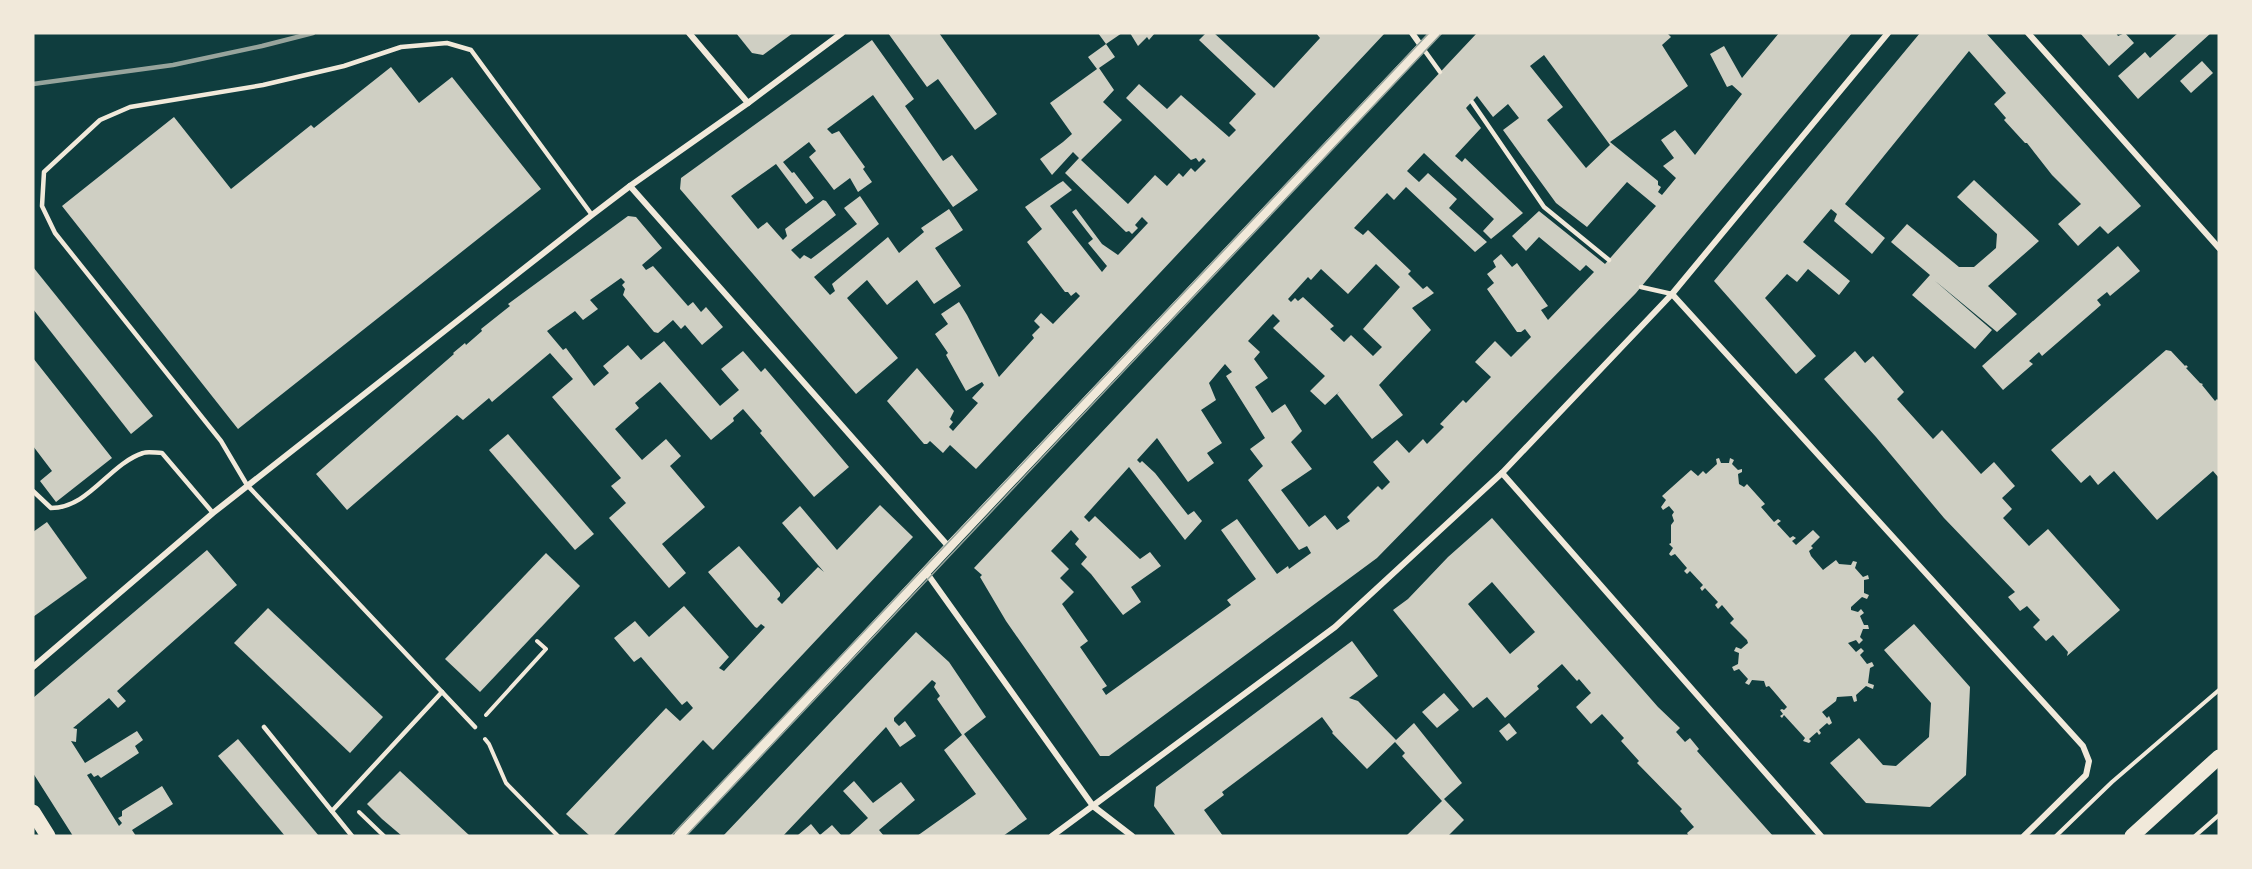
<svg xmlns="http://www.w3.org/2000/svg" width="2252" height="869" viewBox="0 0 2252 869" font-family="Mulish,sans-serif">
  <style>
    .building { fill: #cfcfc3; fill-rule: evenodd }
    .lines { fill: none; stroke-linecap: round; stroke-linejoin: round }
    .path { stroke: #f1e9da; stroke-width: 4 }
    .service { stroke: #f1e9da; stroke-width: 4.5 }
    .minor { stroke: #f1e9da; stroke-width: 6 }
    .tertiary { stroke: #f1e9da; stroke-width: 10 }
    .primary { stroke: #f1e9da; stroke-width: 15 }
    .tram { stroke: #97a49c; stroke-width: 1.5 }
    .rail { stroke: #97a49c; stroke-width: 4.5 }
  </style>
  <rect width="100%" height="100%" fill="#0f3d3e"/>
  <g class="building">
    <polygon points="736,33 793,33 763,55 752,53"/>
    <polygon points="888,33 939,33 997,114 975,130 938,79 927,87"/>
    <polygon points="1098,33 1122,33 1106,44 1115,57 1099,68 1114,90 1103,102 1122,120 1081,160 1128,204 1155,175 1167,186 1179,173 1183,177 1191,168 1195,172 1206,161 1203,158 1199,162 1196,158 1191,160 1126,98 1139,84 1167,109 1181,95 1229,137 1236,130 1229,123 1256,94 1199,40 1206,33 1214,33 1274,88 1320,38 1316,33 1385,33 976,469 950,445 943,453 930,441 927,444 924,444 887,401 917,368 954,411 950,419 953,422 949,427 953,431 978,403 972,398 984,385 982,382 966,391 946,355 948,353 935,334 948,324 941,314 959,302 967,315 999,377 1034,338 1032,335 1040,327 1034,321 1041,313 1053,324 1080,296 1076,292 1071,296 1068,292 1065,292 1027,242 1042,229 1025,207 1058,184 1063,181 1072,190 1050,206 1102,272 1107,266 1088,243 1093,239 1072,212 1076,209 1102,244 1118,255 1148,223 1142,217 1135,225 1138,228 1132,234 1129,231 1126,232 1065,173 1079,158 1073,152 1052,175 1040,159 1063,142 1072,134 1050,103 1097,69 1088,57 1106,44"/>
    <polygon points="1130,33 1155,33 1149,40 1147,37 1138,46"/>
    <path d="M 1477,33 L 1667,33 L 1671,37 L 1662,45 L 1688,86 L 1610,142 L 1658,181 L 1658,185 L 1661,187 L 1658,192 L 1662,195 L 1676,178 L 1663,166 L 1674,158 L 1661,140 L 1675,130 L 1695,155 L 1742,94 L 1732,85 L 1727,87 L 1710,54 L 1724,46 L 1742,78 L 1779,33 L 1852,33 L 1636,293 L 1377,558 L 1109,756 L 1100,756 L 1006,621 L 980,577 L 982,575 L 974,568 ZM 1544,55 L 1610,145 L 1586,168 L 1547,120 L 1563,107 L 1530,66 ZM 1477,96 L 1493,117 L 1508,104 L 1519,118 L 1503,130 L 1556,203 L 1587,227 L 1627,182 L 1656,206 L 1605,264 L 1539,211 L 1512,236 L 1526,251 L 1539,237 L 1580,271 L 1586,265 L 1594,272 L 1548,320 L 1541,310 L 1548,306 L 1517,263 L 1512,267 L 1501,254 L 1493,261 L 1496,267 L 1487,274 L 1494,283 L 1487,289 L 1517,332 L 1521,332 L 1525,329 L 1531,337 L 1511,357 L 1495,341 L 1475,362 L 1491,377 L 1466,403 L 1463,400 L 1440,424 L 1444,427 L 1427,444 L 1423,439 L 1409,453 L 1397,440 L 1373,462 L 1390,482 L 1382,490 L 1378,486 L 1347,517 L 1350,521 L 1337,530 L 1325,515 L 1309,527 L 1281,490 L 1312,469 L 1291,442 L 1302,431 L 1285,404 L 1272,413 L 1255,387 L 1268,378 L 1254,359 L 1260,352 L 1248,341 L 1273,314 L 1280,321 L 1273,328 L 1325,376 L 1310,391 L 1325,405 L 1340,391 L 1337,394 L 1372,439 L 1403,415 L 1379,385 L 1431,330 L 1412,308 L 1434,293 L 1427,286 L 1423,289 L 1408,274 L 1411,271 L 1368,230 L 1363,235 L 1354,228 L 1387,193 L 1394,200 L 1406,187 L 1475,252 L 1487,242 L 1449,208 L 1457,199 L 1428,173 L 1419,182 L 1407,171 L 1424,153 L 1494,219 L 1483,231 L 1491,239 L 1523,213 L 1465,158 L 1462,162 L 1455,156 L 1481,128 L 1466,108 ZM 1376,264 L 1400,287 L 1363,329 L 1382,347 L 1373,356 L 1351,335 L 1344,342 L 1330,329 L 1334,326 L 1303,297 L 1298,301 L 1295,298 L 1291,302 L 1288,299 L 1308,277 L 1311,280 L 1321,269 L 1348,294 ZM 1225,364 L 1232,372 L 1226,376 L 1265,438 L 1250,449 L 1263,466 L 1248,480 L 1299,550 L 1307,546 L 1311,553 L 1289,569 L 1288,566 L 1277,574 L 1237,519 L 1221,530 L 1256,579 L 1227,600 L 1231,605 L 1106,695 L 1102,689 L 1107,686 L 1080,647 L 1088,641 L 1062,604 L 1074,592 L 1060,578 L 1069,569 L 1051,551 L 1071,530 L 1079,539 L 1075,544 L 1087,557 L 1081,564 L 1091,574 L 1123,615 L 1141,602 L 1131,587 L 1161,566 L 1150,552 L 1140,559 L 1095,516 L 1089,522 L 1084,517 L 1129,467 L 1185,540 L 1202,521 L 1194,511 L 1188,515 L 1155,473 L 1142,461 L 1140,463 L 1137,460 L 1157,438 L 1188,482 L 1214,463 L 1207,453 L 1222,443 L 1201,410 L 1216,400 L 1209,383 Z"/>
    <polygon points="1920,33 1986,33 2141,206 2108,234 2100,226 2078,246 2058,224 2081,204 2052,175 2027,143 2025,143 2004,120 2006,118 1994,104 2006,93 1969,51 1845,204 1885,238 1872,254 1834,221 1837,214 1831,209 1803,242 1850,281 1839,295 1808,269 1797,282 1787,274 1765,298 1816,356 1796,374 1714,281"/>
    <polygon points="2080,33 2116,33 2118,36 2125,33 2134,43 2109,66"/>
    <polygon points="2178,33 2211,33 2138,99 2118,76 2145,52 2150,58"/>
    <polygon points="872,40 914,99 905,106 943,161 952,155 978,190 953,207 873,95 827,129 832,134 839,131 865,167 863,169 872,182 858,192 850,178 834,190 809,157 816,151 809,142 783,162 792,173 794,172 814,198 806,204 776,164 731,196 758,229 767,222 783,240 787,236 785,229 823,200 826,201 836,215 791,250 800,259 804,255 811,259 857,224 844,208 860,196 879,224 814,277 830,295 835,291 832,284 888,237 899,253 924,232 921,228 949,209 963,230 935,248 961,286 934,304 917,280 887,305 867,280 847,298 898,358 856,394 680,189 681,178"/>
    <polygon points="2202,61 2213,73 2191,93 2180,81"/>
    <polygon points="391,67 419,103 452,77 541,189 238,429 62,206 174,117 231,189 311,125 314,128"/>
    <polygon points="1974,180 2039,241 1988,286 2017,314 1997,332 1934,280 1992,330 1975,349 1912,295 1930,275 1891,242 1907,224 1959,267 1974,267 1996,248 1997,234 1957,197"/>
    <polygon points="628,216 636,217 662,248 642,265 646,270 653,266 688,306 693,302 701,312 706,307 723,327 702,345 685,325 681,329 673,320 658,333 654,332 623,295 625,289 622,285 625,282 621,278 590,300 598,309 583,320 575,311 547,331 563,350 566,348 594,386 609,373 603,366 628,345 641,360 664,341 720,406 739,390 721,369 743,351 761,372 765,368 849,467 814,497 760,433 762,431 743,409 733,418 734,421 711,440 660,382 635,403 639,408 615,429 642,460 666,439 681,456 670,466 705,507 662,544 686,573 669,588 609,518 626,503 611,486 621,478 552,397 573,379 550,353 492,402 489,398 463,420 457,415 347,510 316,474 454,354 453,353 465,343 466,345 482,331 481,329 510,306 508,304"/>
    <polygon points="2118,246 2140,271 2110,296 2107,292 2097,300 2101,305 2042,356 2039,352 2029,361 2033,364 2003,390 1982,366"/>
    <polygon points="33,267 153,416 131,434 33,309"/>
    <polygon points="2166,350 2171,351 2185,366 2186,365 2188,367 2186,368 2200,383 2203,384 2202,385 2215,401 2217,399 2219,401 2219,478 2213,471 2157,520 2114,471 2098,485 2090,475 2081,483 2051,450"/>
    <polygon points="1855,351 1865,363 1873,356 1904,392 1897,399 1933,439 1942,430 1981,474 1994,462 2015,486 2002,498 2012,509 2003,518 2029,546 2048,529 2120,610 2067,656 2068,652 2053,635 2046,641 2033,627 2040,620 2027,606 2020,611 2008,597 2015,592 1944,518 1876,437 1824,379"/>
    <polygon points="33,358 112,458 56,502 40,481 52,471 33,446"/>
    <polygon points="508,434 594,534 575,550 489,450"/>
    <polygon points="1719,458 1721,463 1729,463 1730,458 1734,460 1732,464 1738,470 1742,469 1742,472 1738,474 1739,484 1744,487 1747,484 1765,504 1761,507 1774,522 1778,519 1781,521 1777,524 1790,538 1793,536 1796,538 1792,541 1796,545 1813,530 1820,537 1811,546 1813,548 1809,551 1811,556 1823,570 1836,560 1839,564 1851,565 1853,561 1857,562 1855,568 1863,577 1868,575 1869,579 1864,580 1864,593 1869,595 1867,599 1862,597 1851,607 1851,610 1858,612 1861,609 1864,613 1860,616 1864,625 1868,625 1869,629 1863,629 1860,637 1863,640 1859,644 1856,640 1848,643 1856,652 1861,648 1864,651 1860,655 1867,664 1872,662 1874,666 1870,668 1868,683 1874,685 1873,689 1866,686 1856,695 1857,701 1854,702 1852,696 1837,697 1836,701 1822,712 1827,718 1829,716 1832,723 1829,725 1827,723 1819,730 1821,733 1819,735 1817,732 1809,739 1811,741 1809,743 1803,741 1805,738 1784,715 1782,718 1780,716 1783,714 1780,710 1782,709 1784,710 1787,707 1769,686 1766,687 1764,681 1752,680 1749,685 1745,683 1748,679 1739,669 1734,671 1732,667 1738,664 1739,653 1734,651 1736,647 1741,649 1748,643 1747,640 1730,623 1734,619 1722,605 1718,609 1715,605 1718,602 1705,588 1702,591 1700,588 1703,585 1690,571 1687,574 1684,571 1687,568 1675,554 1671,556 1669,554 1673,548 1669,544 1671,543 1671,525 1674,521 1672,515 1674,512 1669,506 1663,510 1661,507 1666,500 1662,496 1691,470 1698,476 1703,471 1706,474 1717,464 1716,459"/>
    <polygon points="880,505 913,537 713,750 703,740 613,836 590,836 566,814 666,708 680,721 693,708 687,701 682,705 641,657 634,662 614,638 635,621 649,637 684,606 729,657 719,668 724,671 765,627 761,624 757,628 755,627 708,572 739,546 780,593 780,596 777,599 782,604 818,567 824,572 782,523 800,506 837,550"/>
    <path d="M 1492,518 L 1658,707 L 1680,728 L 1676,732 L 1685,742 L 1690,738 L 1699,749 L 1697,751 L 1773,836 L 1689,836 L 1687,833 L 1694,827 L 1680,811 L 1682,809 L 1637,763 L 1639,761 L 1621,741 L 1624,738 L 1602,714 L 1591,724 L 1576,707 L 1591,693 L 1579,679 L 1577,681 L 1562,664 L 1537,686 L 1539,689 L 1505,718 L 1487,697 L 1473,708 L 1393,610 L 1408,599 L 1448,557 ZM 1492,582 L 1535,632 L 1510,654 L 1468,604 Z"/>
    <polygon points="47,522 87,578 33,617 33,532"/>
    <polygon points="207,550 237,585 117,691 126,701 118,708 109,698 73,728 77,729 76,742 71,741 85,763 137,731 143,740 135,746 139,753 101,778 98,775 94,777 91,773 87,775 119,826 122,823 118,818 122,816 122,811 162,786 173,804 132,830 136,836 73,836 33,773 33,698"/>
    <polygon points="546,553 580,586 480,692 445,659"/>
    <polygon points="268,608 383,717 350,753 234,643"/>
    <polygon points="1914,624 1970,687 1966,775 1930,807 1866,803 1830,763 1859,738 1883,765 1896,766 1929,737 1931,703 1884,650"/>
    <polygon points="916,632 949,662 986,717 964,734 1027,819 1003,836 917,836 976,794 944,750 962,735 937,699 940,696 934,687 936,683 932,680 894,718 894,721 899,726 905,721 916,736 900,747 886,727 783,836 723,836"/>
    <polygon points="1352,641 1378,676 1349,698 1358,701 1396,740 1414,723 1462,783 1444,799 1464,820 1448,836 1406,836 1442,801 1402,756 1405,753 1395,742 1367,769 1332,733 1333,732 1322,717 1222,792 1224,795 1204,810 1223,836 1176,836 1154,806 1156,787"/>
    <polygon points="1444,693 1459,710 1437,728 1422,712"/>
    <polygon points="1509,723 1517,733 1507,741 1499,731"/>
    <polygon points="238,739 319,836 285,836 218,756"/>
    <polygon points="400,771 470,836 402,836 382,819 367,804"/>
    <polygon points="854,781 873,803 901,782 915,800 879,830 884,836 848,836 868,818 843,791"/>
    <polygon points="811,824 820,835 832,825 842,836 800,836 798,835"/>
  </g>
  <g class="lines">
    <g class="path">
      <polyline points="486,715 546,649 537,641"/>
      <polyline points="485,739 489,744 506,783 558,836"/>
      <polyline points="359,812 384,836"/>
      <polyline points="2056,836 2112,782 2219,690"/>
      <polyline points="2195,836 2219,815"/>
    </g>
    <g class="service">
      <polyline points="1422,47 1440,72"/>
      <polyline points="1472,102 1544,207 1609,260"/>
      <polyline points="1641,287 1672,294"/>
      <path d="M 33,491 L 51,508 C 89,508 109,464 143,453 C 148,451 156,453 162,453 L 213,513"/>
      <polyline points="264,727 352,836"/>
      <polyline points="475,727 247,485 221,441 55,233 42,206 44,172 100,120 130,107 263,85 344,66 401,47 447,43 471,50 592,215"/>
      <polyline points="332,811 442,692"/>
    </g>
    <g class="minor">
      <polyline points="689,33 748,103"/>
      <polyline points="1412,33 1422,47"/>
      <polyline points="2028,33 2219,248"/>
      <polyline points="630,186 949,547"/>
      <polyline points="1672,294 2083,746 2089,761 2086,775 2024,836"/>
      <polyline points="1502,473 1821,836"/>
      <polyline points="926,572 1093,806 1132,836"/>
      <polyline points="33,667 213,513 592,215 630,186 748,103 842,33"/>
      <polyline points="1052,836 1335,627 1502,473 1672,294 1888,33"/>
    </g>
    <polyline class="tertiary" points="679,836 949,547 1435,33"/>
    <g class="primary">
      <polyline points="33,812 48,836"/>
      <polyline points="2132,836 2219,757"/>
    </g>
    <g class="tram">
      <polyline points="671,836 1429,33"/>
      <polyline points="686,836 1442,33"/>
    </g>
    <polyline class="rail" points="33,84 173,65 262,46 313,33"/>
  </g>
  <rect width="2252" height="869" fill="none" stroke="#f1e9da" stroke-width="69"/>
</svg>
